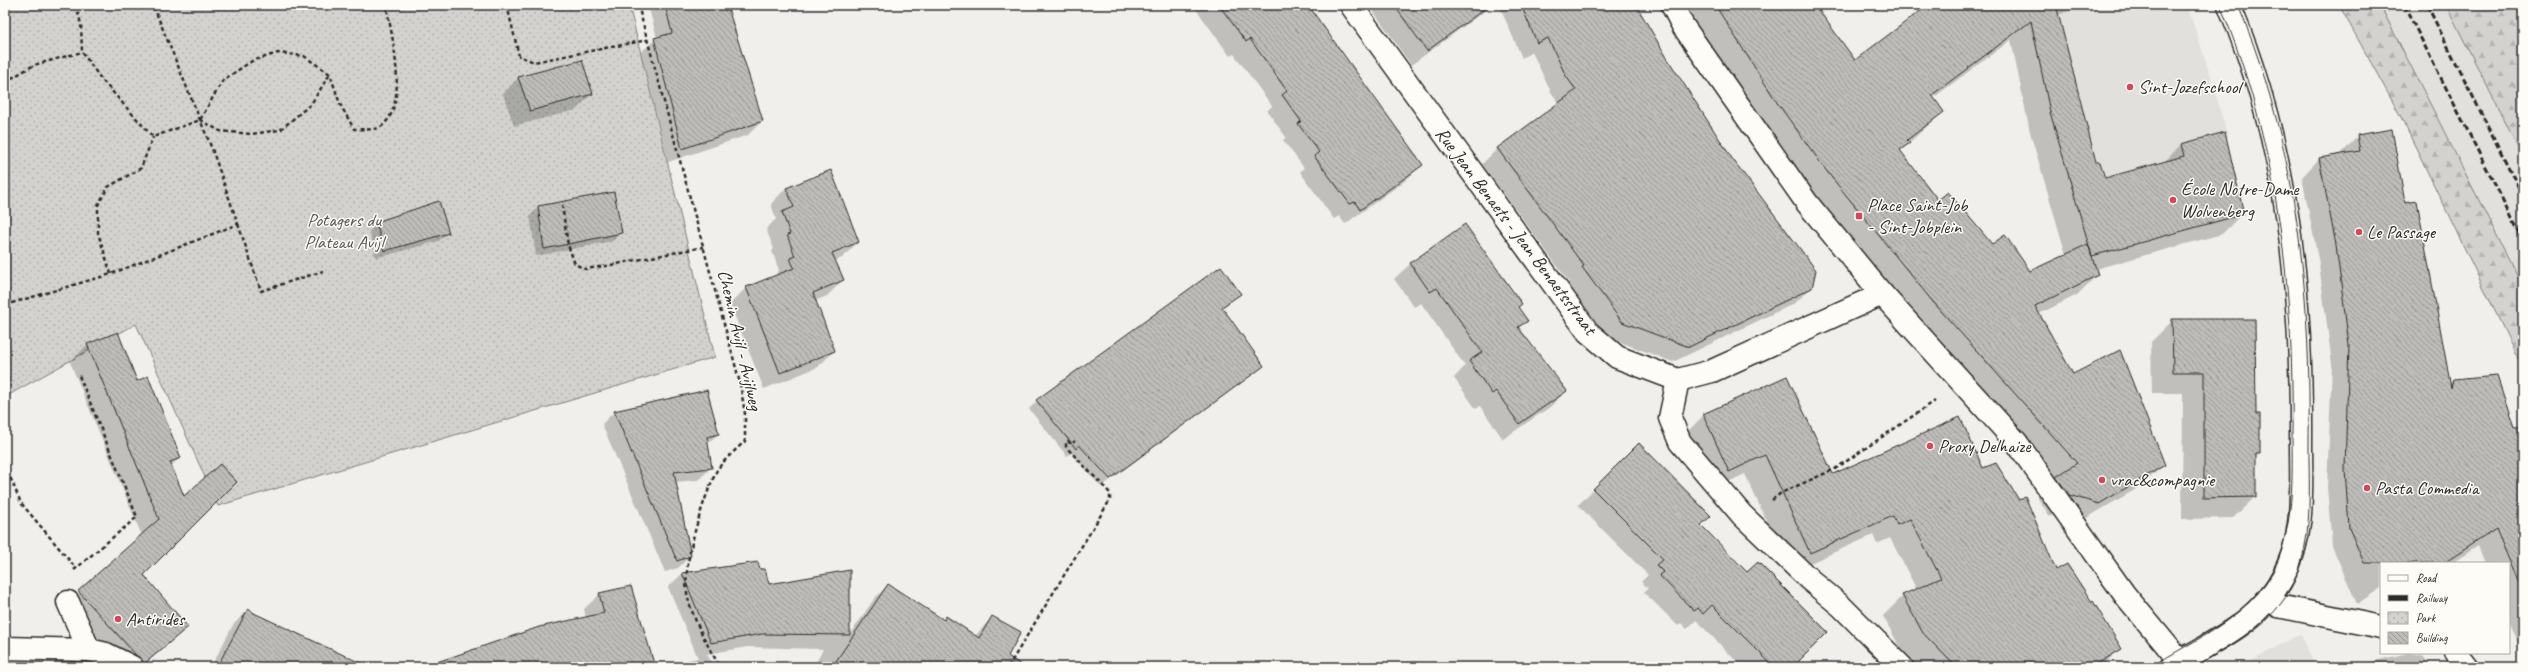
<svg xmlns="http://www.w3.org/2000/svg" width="2528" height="672" viewBox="0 0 2528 672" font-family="Caveat,sans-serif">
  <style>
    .built { fill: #e1e0dc }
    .forest { fill: url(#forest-firs); stroke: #7f7e7d }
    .park { fill: url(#park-dots); stroke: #7f7e7d }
    .shadow { fill: #0003; fill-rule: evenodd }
    .building { fill: url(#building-back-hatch); stroke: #2b2b2b }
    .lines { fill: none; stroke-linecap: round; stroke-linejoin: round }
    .minor-casing { stroke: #2b2b2b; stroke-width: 25 }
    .major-casing { stroke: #2b2b2b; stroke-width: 25 }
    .path { stroke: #2b2b2b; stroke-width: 2.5; stroke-dasharray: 4 3; stroke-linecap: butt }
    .minor { stroke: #fdfcf7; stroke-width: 22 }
    .major { stroke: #fdfcf7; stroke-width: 22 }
    .tram { stroke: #2b2b2b; stroke-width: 1 }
    .rail { stroke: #2b2b2b; stroke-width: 3; stroke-dasharray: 6 3; stroke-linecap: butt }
    .poi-dot { fill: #d1495b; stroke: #fdfcf7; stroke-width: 1.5 }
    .labels { text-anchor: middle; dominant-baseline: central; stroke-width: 3; stroke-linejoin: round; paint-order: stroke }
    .poi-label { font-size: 19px; fill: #2b2b2b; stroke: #fdfcf7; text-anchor: start }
    .park-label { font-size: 19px; fill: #555554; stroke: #fdfcf7 }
    .street-label { font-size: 19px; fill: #2b2b2b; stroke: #fdfcf7 }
  </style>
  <defs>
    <pattern id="forest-firs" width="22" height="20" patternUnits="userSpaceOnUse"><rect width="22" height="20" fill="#d3d2cf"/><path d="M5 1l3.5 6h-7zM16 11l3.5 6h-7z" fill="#b5b4b2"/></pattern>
    <pattern id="park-dots" width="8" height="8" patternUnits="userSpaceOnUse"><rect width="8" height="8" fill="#d3d2cf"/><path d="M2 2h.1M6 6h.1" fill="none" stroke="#b5b4b2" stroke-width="1.8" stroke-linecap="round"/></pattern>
    <pattern id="building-back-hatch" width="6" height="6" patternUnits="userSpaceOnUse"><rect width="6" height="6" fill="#bdbcb8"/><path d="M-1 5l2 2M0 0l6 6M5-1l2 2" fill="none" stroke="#9a9996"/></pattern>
  </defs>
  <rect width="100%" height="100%" fill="#f0efeb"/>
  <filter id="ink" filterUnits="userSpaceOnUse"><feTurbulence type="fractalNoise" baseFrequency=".025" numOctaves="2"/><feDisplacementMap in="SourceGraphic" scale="8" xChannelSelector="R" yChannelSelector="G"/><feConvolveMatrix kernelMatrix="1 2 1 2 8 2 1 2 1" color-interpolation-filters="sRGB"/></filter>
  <g filter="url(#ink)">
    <g class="built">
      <polygon points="2016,5 2187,5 2211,77 2229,142 2224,132 2181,144 2184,156 2105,178 2100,162 2065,165 2037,50 2027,19"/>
      <polygon points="2380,5 2446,5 2508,127 2523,157 2523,287"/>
      <polygon points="2301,633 2315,667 2241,667"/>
    </g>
    <g class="forest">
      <polygon points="2339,5 2380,5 2523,287 2523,369 2400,115"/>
      <polygon points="2446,5 2523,5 2523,157"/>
    </g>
    <polygon class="park" points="5,5 629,5 715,357 218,506 136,324 5,397"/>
    <g class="shadow">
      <polygon points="648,5 727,5 762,121 748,135 668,162 641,52 657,38"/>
      <polygon points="1193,5 1307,5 1421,165 1406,180 1345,224 1339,216 1334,219 1300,172 1304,168 1283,140 1286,137 1267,111 1272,106 1234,54 1230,56"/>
      <polygon points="1369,5 1493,5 1411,65"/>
      <polygon points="1499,5 1635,5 1668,61 1811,288 1795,303 1673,362 1607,337 1567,283 1569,282 1482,164 1497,149 1559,103 1551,92 1532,52 1522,58"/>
      <path d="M 1682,5 L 1814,5 L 1855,62 L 1930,5 L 2088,5 L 2057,15 L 2095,164 L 2104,180 L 2164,162 L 2181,145 L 2224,133 L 2242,214 L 2222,234 L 2095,269 L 2097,275 L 2077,295 L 2039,314 L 2073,376 L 2163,465 L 2143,485 L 2078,523 L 2049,515 L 2037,497 L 2054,480 L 1913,322 L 1758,125 ZM 2011,40 L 2030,132 L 2066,255 L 2029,272 L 1992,246 L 1938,201 L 1900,151 L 1943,112 L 1933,98 Z"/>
      <polygon points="518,78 592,94 576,110 514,126 503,94"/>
      <polygon points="2358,136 2404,204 2449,384 2453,380 2514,428 2523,425 2523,656 2509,622 2509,563 2485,563 2478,546 2452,563 2381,563 2381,588 2357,604 2332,546 2327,487 2332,364 2319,264 2302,177 2319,159 2340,155"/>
      <polygon points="786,188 858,242 842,258 835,261 843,280 827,296 815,301 834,351 818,367 764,389 730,304 746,288 775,276 779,270 772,251 774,249 766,229 776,219 771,204"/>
      <polygon points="613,193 621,232 613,241 536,256 530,216 538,207"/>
      <polygon points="377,223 447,233 439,241 376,258 369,231"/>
      <polygon points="1465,226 1526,320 1518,329 1566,391 1550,407 1503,439 1480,406 1476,409 1454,378 1465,366 1421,303 1414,307 1394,279 1410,264"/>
      <polygon points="1239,294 1222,308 1263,366 1101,487 1071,453 1067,456 1029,409 1037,401"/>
      <polygon points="2173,320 2255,415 2259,453 2255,457 2255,497 2233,518 2182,519 2183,393 2152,393 2151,342"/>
      <polygon points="118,333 136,382 180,458 171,466 184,498 142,575 187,627 142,667 114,667 62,609 142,536 70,362 87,345"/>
      <polygon points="707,391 718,434 707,444 711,468 698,480 675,482 690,556 678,568 665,572 602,424 614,412"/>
      <polygon points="1704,415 1833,476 1982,469 2056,572 2120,648 2102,667 1917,667 1903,653 1883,616 1903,596 1917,590 1890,538 1877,544 1873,535 1790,572 1745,474 1709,491 1684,435"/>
      <polygon points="1639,444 1700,525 1791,667 1742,667 1696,620 1687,629 1681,623 1678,626 1644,592 1648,588 1641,582 1648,575 1578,505"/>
      <polygon points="759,570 768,585 849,572 849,636 874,599 888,585 943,621 946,617 975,636 992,617 1001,667 814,667 823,649 747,647 707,654 714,667 655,667 698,658 668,587 682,574"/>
      <polygon points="600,594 653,667 425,667 539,628 586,618 584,609"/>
      <polygon points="248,610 344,656 338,667 211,667 233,625"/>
      <polygon points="2408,653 2422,655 2432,667 2349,667"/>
    </g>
    <g class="building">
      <polygon points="665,5 727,5 763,121 682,149 654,38 672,33"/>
      <polygon points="1219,5 1308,5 1423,165 1360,210 1355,202 1350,204 1314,156 1319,152 1298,124 1301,121 1282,95 1287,91 1250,39 1246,42"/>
      <polygon points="1394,5 1490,5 1427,51"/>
      <polygon points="1521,5 1636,5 1669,61 1731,157 1816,270 1812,288 1689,347 1622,322 1582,267 1584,266 1497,148 1576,90 1566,76 1548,38 1537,43"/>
      <polygon points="1715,5 1815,5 1855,60 1928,5 2056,5 2096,162 2100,162 2105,178 2184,156 2181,144 2225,132 2244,214 2092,256 2050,112 2031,21 1932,95 1944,112 1907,140 1910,143 1900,150 1938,200 1948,192 1992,244 2005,235 2030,271 2088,244 2098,275 2035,306 2073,374 2120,350 2165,465 2099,504 2069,495 2056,477 2077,463 1933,302 1828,173 1778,104"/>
      <polygon points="582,60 593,94 530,111 518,77"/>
      <polygon points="2392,129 2405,203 2417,201 2451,388 2453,380 2497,376 2514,427 2523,424 2523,593 2496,529 2444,563 2364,563 2349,528 2345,469 2349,345 2336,245 2319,158 2360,151 2357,135"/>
      <polygon points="831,170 859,242 832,253 844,280 813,293 835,351 780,373 746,287 794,268 790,258 795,256 787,235 790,234 782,212 794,207 786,188"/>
      <polygon points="614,192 622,233 544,249 538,206"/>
      <polygon points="439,201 449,233 384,251 376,222"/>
      <polygon points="1465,224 1522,304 1518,307 1528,321 1518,327 1567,391 1519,424 1496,391 1492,394 1469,361 1482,352 1437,288 1430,292 1410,263"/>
      <polygon points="1221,266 1241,294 1222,307 1264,366 1110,479 1079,445 1076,449 1036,400"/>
      <polygon points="2172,319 2255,319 2256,414 2260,414 2260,454 2256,454 2256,497 2204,498 2204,372 2173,372"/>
      <polygon points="118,332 137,381 148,376 181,458 170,462 184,496 220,464 237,482 144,575 188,627 144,664 78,591 159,519 87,344"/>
      <polygon points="1787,376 1833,474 1960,417 1983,468 1996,463 2019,500 2025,496 2056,570 2067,564 2092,602 2093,601 2122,649 2092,667 1956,667 1923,633 1902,595 1941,578 1910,519 1897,525 1893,516 1810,553 1765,455 1729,472 1703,414"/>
      <polygon points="707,390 719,434 707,437 712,468 674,472 691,556 677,561 614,411"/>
      <polygon points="1639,443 1711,516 1701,525 1747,572 1758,562 1828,632 1793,667 1774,667 1712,605 1703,614 1698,608 1694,611 1659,575 1663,572 1656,565 1663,559 1593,489"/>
      <polygon points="758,562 760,569 765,569 769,584 850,570 850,635 762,634 711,643 682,573"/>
      <polygon points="888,584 944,620 946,616 979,638 992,616 1021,632 1008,656 1024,667 832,667"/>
      <polygon points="631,586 655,667 438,667 437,662 539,627 604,613 599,593"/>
      <polygon points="248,609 256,614 369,667 217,667"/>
    </g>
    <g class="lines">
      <g class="minor-casing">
        <g id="minor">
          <polyline points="1351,5 1588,332 1617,357 1678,380 1712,371 1882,294"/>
          <polyline points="1678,380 1670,418 1680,442 1742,515 1810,580 1841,606 1902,667"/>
          <polyline points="2270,596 2278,606 2381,627"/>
          <polyline points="68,602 89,650"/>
          <polyline points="5,648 89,650 106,654 132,667"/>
          <polyline points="2456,653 2467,667"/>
          <path d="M 2171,667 C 2214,640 2257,624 2283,577 C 2305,537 2301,487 2301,443 C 2302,290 2289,148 2229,5"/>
        </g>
      </g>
      <g class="major-casing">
        <polyline id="major" points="1672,5 1683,26 1807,203 1882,294 2017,443 2125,595 2173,653 2182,667"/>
      </g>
      <g class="path">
        <polyline points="76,5 81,24 82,52"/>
        <polyline points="507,5 519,56 534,62 647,40"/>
        <path d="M 638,5 L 740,383 L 745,414 L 745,441 C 736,450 722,461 716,472 C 703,500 680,568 688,598 C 694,622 708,646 720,667"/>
        <path d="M 5,82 L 34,65 L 82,52 L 101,79 L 153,137 L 200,120 L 223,80 L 252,61 L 278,53 L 304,56 L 330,74 L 340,104 L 354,129 C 362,129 375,131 382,126 C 409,104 392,35 386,5"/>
        <polyline points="200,120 220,131 251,134 280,130 311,104 330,74"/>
        <polyline points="562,205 568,245 575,264 585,269 606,266 703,247"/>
        <polyline points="238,224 261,291 323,271"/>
        <polyline points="111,274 98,233 98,205 108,187 141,168 153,137"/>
        <polyline points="5,305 111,274 238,224 212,149 153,5"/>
        <polyline points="5,465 21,503 75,567"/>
        <polyline points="1772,500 1781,493 1835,469 1935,401"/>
        <polyline points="74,570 137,517 78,373"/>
        <polyline points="1008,667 1110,500 1110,493 1066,447 1066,443 1068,441 1071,444 1075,441"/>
      </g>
      <use href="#minor" class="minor"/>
      <use href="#major" class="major"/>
      <g class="tram">
        <path d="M 2151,667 C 2195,639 2248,618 2273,569 C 2295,526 2292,478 2292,431 C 2294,285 2277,141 2220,5"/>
        <path d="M 2193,667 C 2232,646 2274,625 2294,582 C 2313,540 2309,491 2309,446 C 2311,291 2298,149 2238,5"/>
      </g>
      <g class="rail">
        <polyline points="2404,5 2523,240"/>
        <polyline points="2427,5 2523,196"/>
      </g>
    </g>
  </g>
  <g class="poi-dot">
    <circle cx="2130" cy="87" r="4"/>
    <circle cx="2173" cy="200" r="4"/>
    <rect x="1855" y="212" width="8" height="8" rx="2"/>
    <circle cx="2359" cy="232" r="4"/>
    <circle cx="1930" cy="446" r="4"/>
    <circle cx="2102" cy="480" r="4"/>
    <circle cx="2367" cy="488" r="4"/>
    <circle cx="118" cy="619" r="4"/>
  </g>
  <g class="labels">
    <g class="poi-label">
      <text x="2138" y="87">Sint-Jozefschool</text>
      <text x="2181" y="189">École Notre-Dame<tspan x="2181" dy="22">Wolvenberg</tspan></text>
      <text x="1867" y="205">Place Saint-Job<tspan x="1867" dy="22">- Sint-Jobplein</tspan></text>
      <text x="2367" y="232">Le Passage</text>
      <text x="1938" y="446">Proxy Delhaize</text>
      <text x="2110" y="480">vrac&amp;compagnie</text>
      <text x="2375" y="488">Pasta Commedia</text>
      <text x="126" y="619">Antirides</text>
    </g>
    <g class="park-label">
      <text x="344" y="220">Potagers du<tspan x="344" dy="22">Plateau Avijl</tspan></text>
    </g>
    <g class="street-label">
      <text transform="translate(1516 231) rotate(53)">Rue Jean Benaets - Jean Benaetsstraat</text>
      <text transform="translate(740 340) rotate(77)">Chemin Avijl - Avijlweg</text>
    </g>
  </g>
  <rect width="2528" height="672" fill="none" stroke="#fdfcf7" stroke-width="20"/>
  <rect x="10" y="10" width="2508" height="652" fill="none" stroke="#2b2b2b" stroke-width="1.5" filter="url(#ink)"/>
  <rect x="2380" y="562" width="130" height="92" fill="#fdfcf7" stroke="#a9a8a5"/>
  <rect x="2388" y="575" width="20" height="6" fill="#fdfcf7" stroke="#a9a8a5"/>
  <text x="2416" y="582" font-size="12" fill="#2b2b2b">Road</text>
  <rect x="2388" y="595" width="20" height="6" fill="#2b2b2b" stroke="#a9a8a5"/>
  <text x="2416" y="602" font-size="12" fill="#2b2b2b">Railway</text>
  <rect x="2388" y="612" width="20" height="12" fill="url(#park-dots)" stroke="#a9a8a5"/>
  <text x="2416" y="622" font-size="12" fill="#2b2b2b">Park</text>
  <rect x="2388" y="632" width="20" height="12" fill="url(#building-back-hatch)" stroke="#a9a8a5"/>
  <text x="2416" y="642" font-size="12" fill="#2b2b2b">Building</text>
</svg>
